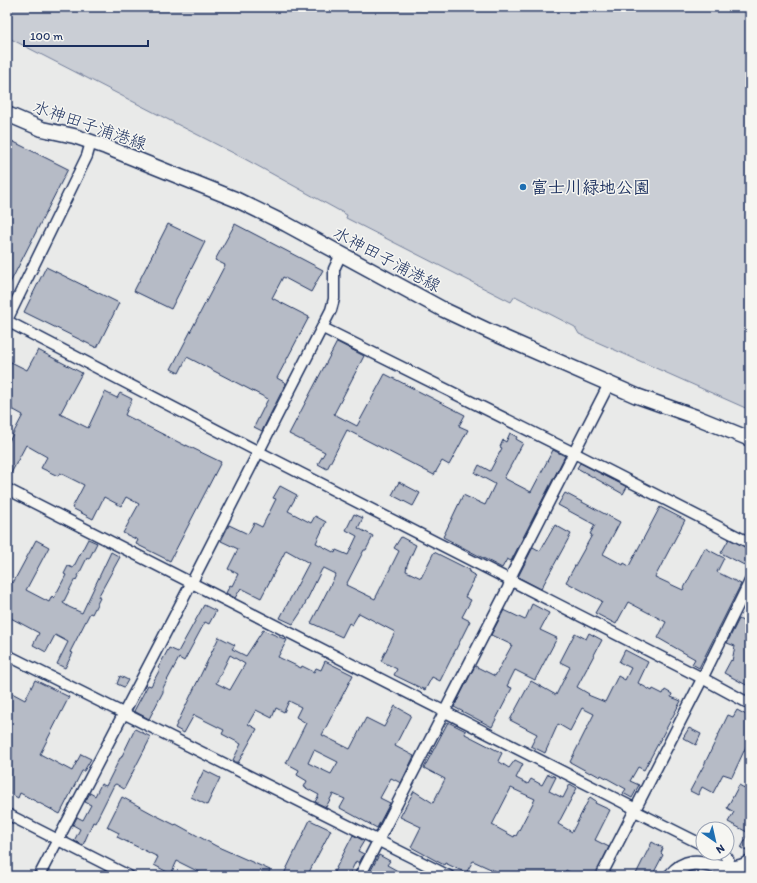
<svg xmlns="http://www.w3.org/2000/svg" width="757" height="883" viewBox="0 0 757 883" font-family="Itim,'Klee One',sans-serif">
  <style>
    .green { fill: #caced5; stroke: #727e9a }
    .building { fill: #b6bbc6; stroke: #1b2f5e; fill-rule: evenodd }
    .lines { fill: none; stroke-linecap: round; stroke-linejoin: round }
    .street-casing { stroke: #1b2f5e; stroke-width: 13 }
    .secondary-casing { stroke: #1b2f5e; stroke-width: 17 }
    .street { stroke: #f6f6f2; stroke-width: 10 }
    .secondary { stroke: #f6f6f2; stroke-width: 14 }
    .poi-dot { fill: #1f6fb2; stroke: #f6f6f2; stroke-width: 1.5 }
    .labels { text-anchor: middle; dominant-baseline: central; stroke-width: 3; stroke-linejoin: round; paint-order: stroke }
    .street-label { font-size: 17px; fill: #1b2f5e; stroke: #f6f6f2 }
    .poi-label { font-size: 17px; font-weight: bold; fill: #1b2f5e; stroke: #f6f6f2; text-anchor: start }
  </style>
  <rect width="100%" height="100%" fill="#e9eae9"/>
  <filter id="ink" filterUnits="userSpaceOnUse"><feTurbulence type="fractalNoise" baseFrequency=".025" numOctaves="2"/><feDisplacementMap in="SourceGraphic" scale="8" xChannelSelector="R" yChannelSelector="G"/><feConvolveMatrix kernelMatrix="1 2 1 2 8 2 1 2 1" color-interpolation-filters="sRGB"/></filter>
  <g filter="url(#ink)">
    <polygon class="green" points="7,7 750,7 750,410 579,334 575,327 515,296 511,302 346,218 347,215 245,159 7,37"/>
    <g class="building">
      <polygon points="10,140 68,169 7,289 7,147"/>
      <polygon points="168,224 205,242 171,309 134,291"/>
      <polygon points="235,224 323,270 311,292 283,277 272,298 309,317 277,378 286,383 262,431 254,427 268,399 187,357 179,373 171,369 225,265 215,260"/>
      <polygon points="46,267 119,303 97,348 24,312"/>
      <polygon points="337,342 364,356 334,414 357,426 385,374 465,415 459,426 468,430 449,465 442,461 434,475 347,430 327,469 318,464 325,452 289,434"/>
      <polygon points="38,350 82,373 60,414 88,428 105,392 117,398 120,393 132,399 125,415 186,446 186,445 221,462 170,561 136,544 138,540 123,533 139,504 126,497 121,506 104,497 93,519 72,508 84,485 60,473 58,476 41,468 47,457 26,445 7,481 7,445 23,415 12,409 7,418 7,360 27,370"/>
      <polygon points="510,433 517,437 516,439 523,443 504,478 531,492 553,450 565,456 511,561 507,559 502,568 443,537 463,495 485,505 495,484 475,473 479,465 490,471 502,448 500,447 503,440 506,442"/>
      <polygon points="580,463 627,487 623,494 577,468"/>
      <polygon points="399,482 420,493 413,506 392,495"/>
      <polygon points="280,486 297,495 288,511 311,523 315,516 326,522 316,543 335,553 336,550 348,555 357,536 346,530 354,514 363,518 358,528 373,536 366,550 364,550 346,585 375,599 399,551 394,548 401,537 416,545 407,565 406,571 421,578 434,552 470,570 469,572 476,576 465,597 471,600 462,617 470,621 440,681 432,677 425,690 394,675 397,669 381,661 395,632 359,613 352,625 349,623 342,637 311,623 336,574 324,568 322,569 301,612 293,624 280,618 309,563 286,550 261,598 241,588 235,598 226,593 230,585 232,586 238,574 228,569 238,549 221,541 229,525 248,534 254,523 262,527 276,499 273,498"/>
      <polygon points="565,493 620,522 603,554 623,565 624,563 629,566 660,507 685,520 655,577 683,590 705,548 724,558 717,572 741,584 699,668 692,664 695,659 658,638 666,622 628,602 616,624 595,613 602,601 566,582 592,535 590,534 595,525 558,505"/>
      <polygon points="555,525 571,534 541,589 518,577 533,547 540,551"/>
      <polygon points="88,539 97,543 89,559 87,558 76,580 75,579 63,603 69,607 82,613 111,552 120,557 98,597 100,598 92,614 90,613 70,652 73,653 65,668 57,664 68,642 55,635 46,652 33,645 39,633 7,616 7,579 13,583 36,540 49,547 26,590 49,602 52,596 54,598 66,575 64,574 68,566 73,568"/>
      <polygon points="729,539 750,549 750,568 721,553"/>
      <polygon points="532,604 549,613 540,630 557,638 535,680 515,670 507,686 512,688 492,727 454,707 475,666 495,676 512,645 491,635 504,610 525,620"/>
      <polygon points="204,605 216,611 209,624 205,622 184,661 179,658 163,688 163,692 149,719 134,711 148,685 151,686 160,669 158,668 169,648 178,652"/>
      <polygon points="739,619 750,625 750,687 724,673 731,660 732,661 735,646 727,643"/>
      <path d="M 263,630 L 287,640 L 278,657 L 301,668 L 302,666 L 314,672 L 316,668 L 321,670 L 325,661 L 353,675 L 322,735 L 350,749 L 366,718 L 384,727 L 395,706 L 411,715 L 395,746 L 414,756 L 401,783 L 391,778 L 380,798 L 390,803 L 377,828 L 340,808 L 345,799 L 333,794 L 326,807 L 315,802 L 319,795 L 304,787 L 307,781 L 297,775 L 299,770 L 286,763 L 306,723 L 296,717 L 301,707 L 289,701 L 284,712 L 276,708 L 272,718 L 256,710 L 248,724 L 257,729 L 238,763 L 233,760 L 241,744 L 222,734 L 224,730 L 194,715 L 184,733 L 175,728 L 219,637 L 235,645 L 232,649 L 246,656 ZM 230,655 L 245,664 L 230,690 L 216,683 ZM 314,750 L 338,762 L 331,774 L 308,763 Z"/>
      <polygon points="575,633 586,639 589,633 602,640 577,687 589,694 588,695 605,702 618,676 625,680 631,668 619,662 625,650 648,662 638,683 652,691 653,689 663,694 665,690 672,694 671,697 681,701 644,770 638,767 630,781 639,785 632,798 623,793 626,789 601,775 600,777 591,772 590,773 570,762 594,714 582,708 570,731 558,724 545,753 531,746 537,734 510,720 531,681 556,695 570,667 560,662"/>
      <polygon points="120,676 128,680 124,687 117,684"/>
      <polygon points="35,680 69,697 40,754 72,771 81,754 91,759 84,771 82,771 60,814 20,793 18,798 7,792 7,698 10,692 25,700"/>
      <polygon points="737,710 750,717 750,738 732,777 723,774 713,793 702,787 698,795 690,791 704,765 728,715 733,717"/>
      <path d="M 448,722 L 466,731 L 465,734 L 502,753 L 498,761 L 509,768 L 515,760 L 523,764 L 516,778 L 528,784 L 531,779 L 542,785 L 548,774 L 556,777 L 549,791 L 563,798 L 570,784 L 577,788 L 558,824 L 572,832 L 590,797 L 596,801 L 595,803 L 610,810 L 595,840 L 609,847 L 595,876 L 577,876 L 566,870 L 563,876 L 506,876 L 473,861 L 466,873 L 445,863 L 444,865 L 411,847 L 421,827 L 400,817 L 414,791 L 433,803 L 445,779 L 424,768 ZM 511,788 L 535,799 L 516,836 L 515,835 L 514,837 L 492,825 Z"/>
      <polygon points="689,728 701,734 696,745 683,738"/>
      <polygon points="135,729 151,737 124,789 116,784 114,785 95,823 93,822 83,845 74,841 80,829 73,825 77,817 83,820 91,805 85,802 90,793 95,796 101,784 106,786 120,758 121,758"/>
      <polygon points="204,770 220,778 207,805 191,797"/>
      <polygon points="739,785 750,791 750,853 741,848 749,833 728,822 734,812 727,808"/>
      <polygon points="122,797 155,815 175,825 176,824 216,846 270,870 267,876 207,876 177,861 171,874 154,865 158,857 117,837 119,833 107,827"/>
      <polygon points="310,820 331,830 307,876 283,876"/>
      <polygon points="353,835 364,841 358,851 364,854 359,863 356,861 349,875 346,874 345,876 337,876 333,874"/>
      <polygon points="652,842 663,848 661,853 663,855 652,876 635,876"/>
      <polygon points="379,855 390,861 387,865 407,876 368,876"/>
    </g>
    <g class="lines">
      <g class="street-casing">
        <g id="street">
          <polyline points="7,320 87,156 91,142"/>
          <polyline points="7,321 259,452 702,678 750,704"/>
          <polyline points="323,328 580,456 750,543"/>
          <polyline points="7,489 630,806 639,813 703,845"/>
          <polyline points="7,655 449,876"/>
          <polyline points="7,814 129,876"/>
          <polyline points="723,853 728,859 731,868"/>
          <polyline points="39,876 192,582 331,310 334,299 334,269 341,254"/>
          <polyline points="360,876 508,588 513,572 609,384"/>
          <polyline points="601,876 699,685 750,581"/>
        </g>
      </g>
      <g class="secondary-casing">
        <g id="secondary">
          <polyline points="7,114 42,129 74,136 106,147 235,199 286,224 444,310 493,333 637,396 696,417 750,439"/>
          <path d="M 671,876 C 697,844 724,882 750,862"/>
        </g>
      </g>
      <use href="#street" class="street"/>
      <use href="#secondary" class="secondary"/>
    </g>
  </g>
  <circle class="poi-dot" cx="523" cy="187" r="4"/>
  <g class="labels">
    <g class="street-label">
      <text transform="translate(90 125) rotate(19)">水神田子浦港線</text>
      <text transform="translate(387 259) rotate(28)">水神田子浦港線</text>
    </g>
    <g class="poi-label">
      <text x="531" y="187">富士川緑地公園</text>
    </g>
  </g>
  <rect width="757" height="883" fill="none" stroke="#f6f6f2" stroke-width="24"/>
  <rect x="12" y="12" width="733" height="859" fill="none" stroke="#1b2f5e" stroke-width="1.5" filter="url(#ink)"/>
  <g transform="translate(715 841) rotate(146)"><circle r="19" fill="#f6f6f2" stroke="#9ea6b7"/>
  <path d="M0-3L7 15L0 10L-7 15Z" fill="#1f6fb2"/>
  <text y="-6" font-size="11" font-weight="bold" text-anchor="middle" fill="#1b2f5e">N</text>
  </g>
  <path d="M24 40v6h124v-6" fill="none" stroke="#1b2f5e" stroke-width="2"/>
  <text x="30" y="40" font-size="12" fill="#1b2f5e" stroke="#f6f6f2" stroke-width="3" paint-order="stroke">100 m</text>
</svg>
